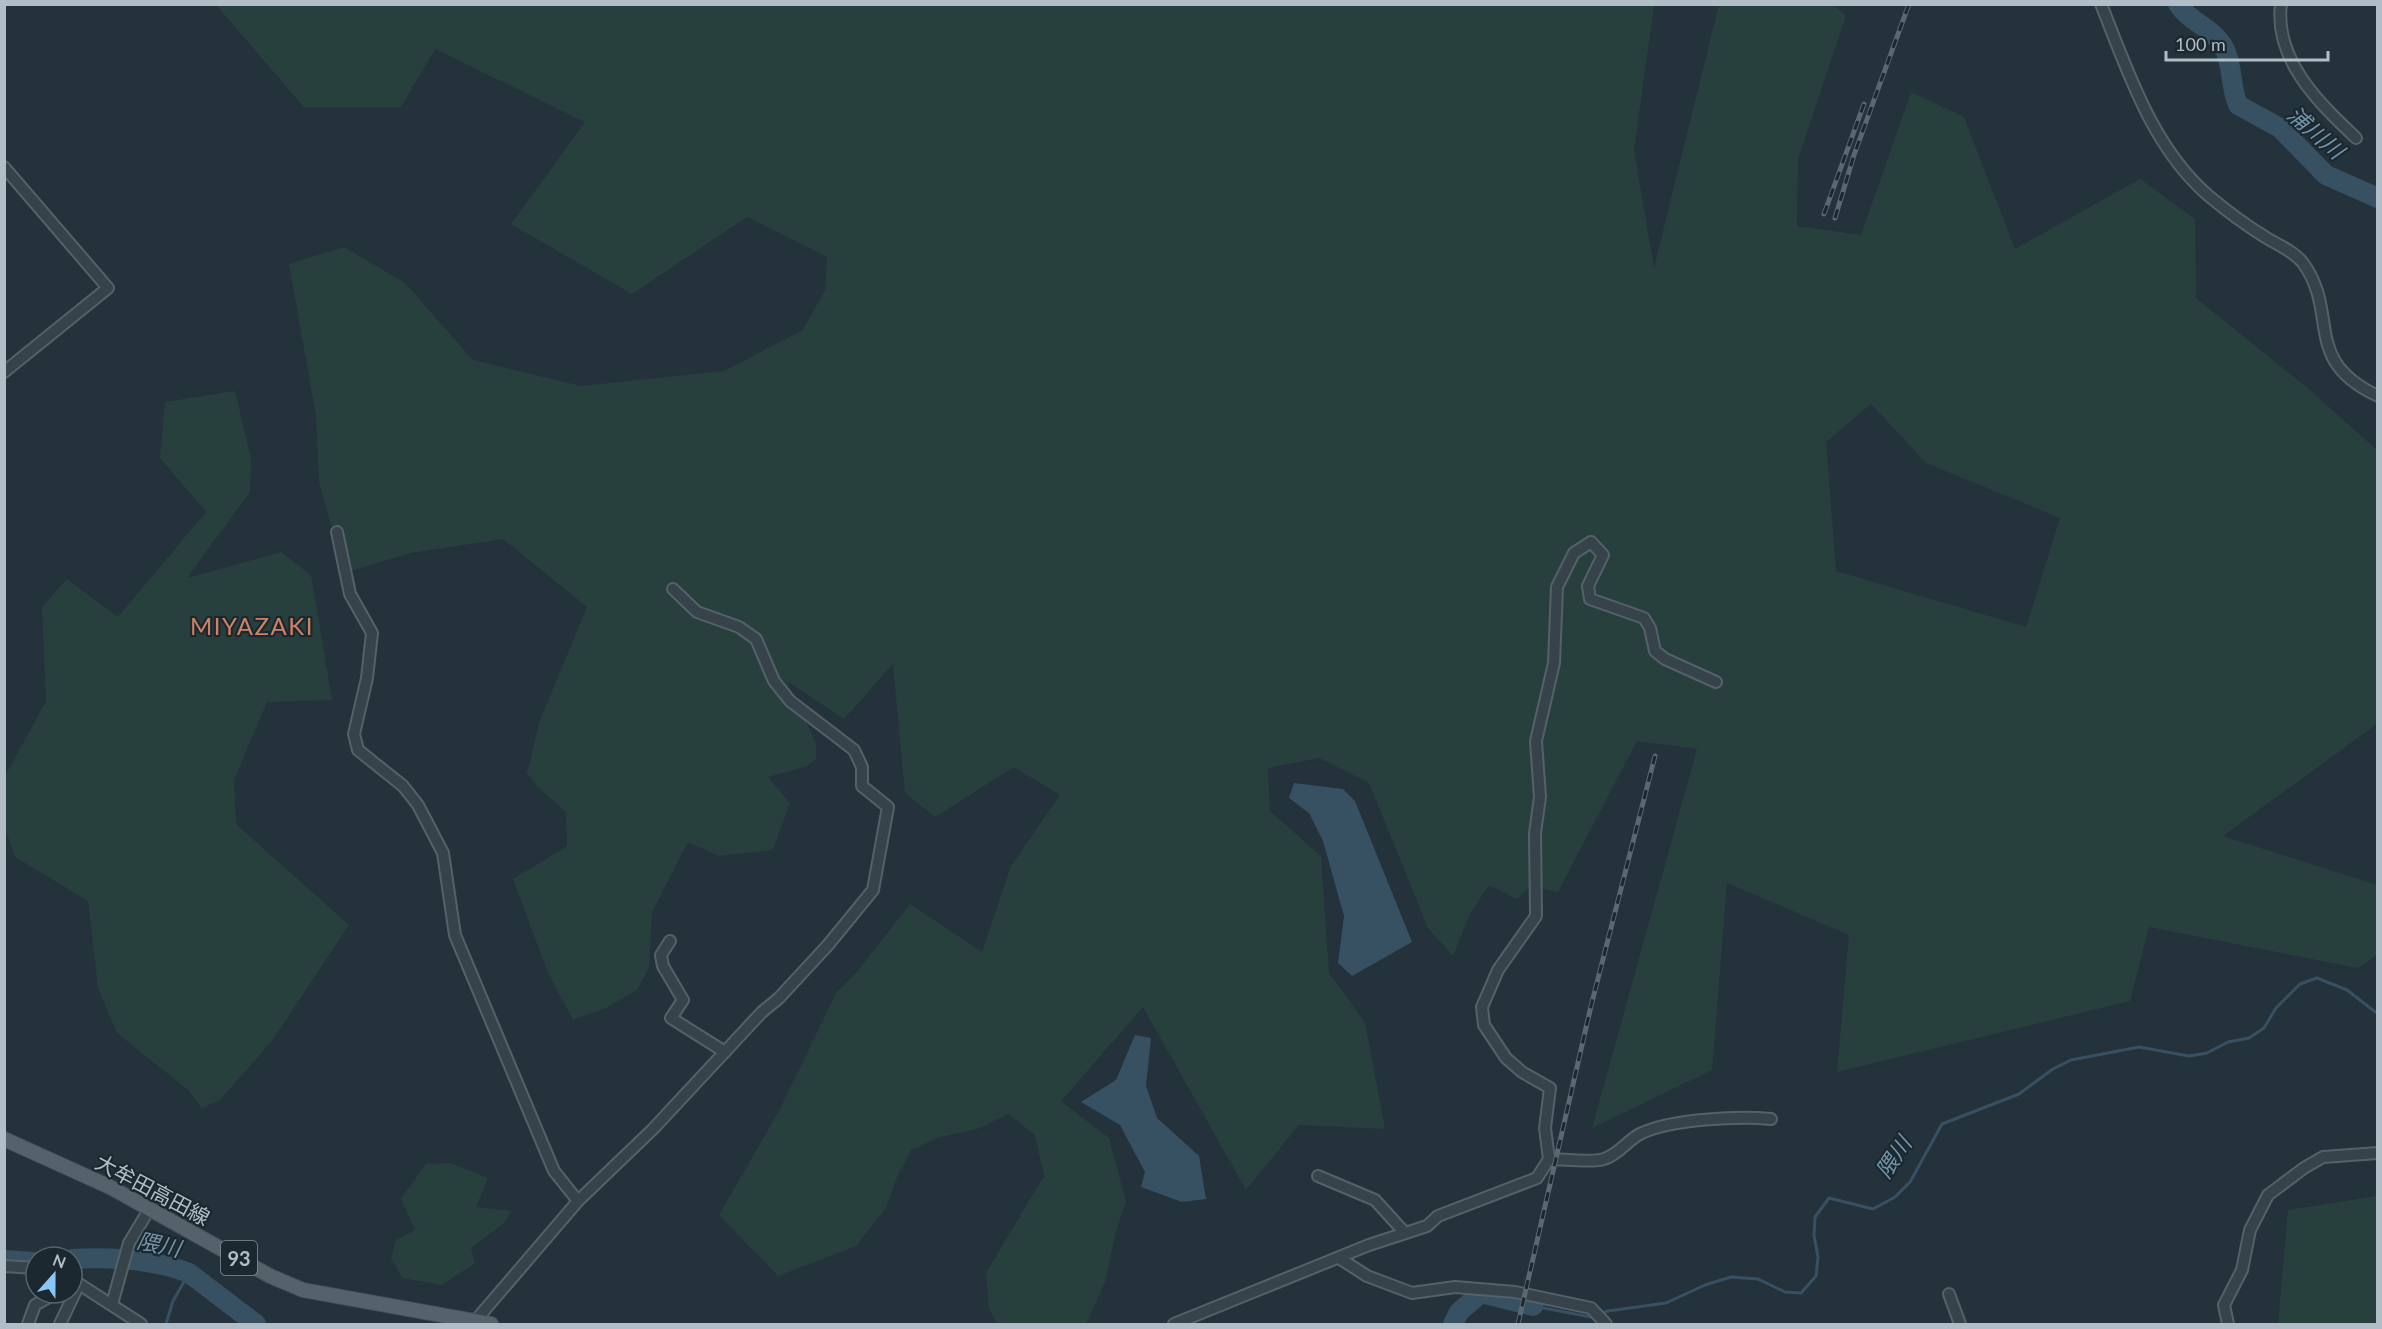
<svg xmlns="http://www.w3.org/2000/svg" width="2382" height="1329" viewBox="0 0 2382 1329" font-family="Lato,'Noto Sans JP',sans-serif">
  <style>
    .green { fill: #28403d; fill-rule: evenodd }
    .water { fill: #375162 }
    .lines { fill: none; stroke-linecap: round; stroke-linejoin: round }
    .stream { stroke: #375162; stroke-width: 3 }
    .river { stroke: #375162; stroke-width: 20 }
    .minor-casing { stroke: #556169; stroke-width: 14 }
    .major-casing { stroke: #434f57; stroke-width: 16 }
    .minor { stroke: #37434b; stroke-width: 10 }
    .major { stroke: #55626b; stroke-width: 14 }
    .rail-casing { stroke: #596872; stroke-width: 5 }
    .rail { stroke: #1c2830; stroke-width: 3; stroke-dasharray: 9; stroke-linecap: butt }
    .labels { text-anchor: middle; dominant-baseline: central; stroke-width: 4.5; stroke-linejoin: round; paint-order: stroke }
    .shield { fill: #1c2830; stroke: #85919a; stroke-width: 1.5 }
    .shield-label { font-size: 20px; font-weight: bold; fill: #b2bec7 }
    .street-label { font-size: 21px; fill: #b2bec7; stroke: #1c2830 }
    .water-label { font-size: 22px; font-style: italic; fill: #7395aa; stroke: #1c2830 }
    .quarter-label { font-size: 24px; letter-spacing: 1.5px; fill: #d28063; stroke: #1c2830 }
  </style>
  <rect width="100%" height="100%" fill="#23323b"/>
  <g class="green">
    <path d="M 1722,4 L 1834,5 L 1846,16 L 1798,159 L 1797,226 L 1861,235 L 1911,92 L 1964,117 L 2015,249 L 2140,179 L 2195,219 L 2196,298 L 2310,390 L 2377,450 L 2377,724 L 2223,836 L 2377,885 L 2377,955 L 2358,968 L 2149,927 L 2130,1001 L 1837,1072 L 1849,935 L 1727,883 L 1712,1070 L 1592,1128 L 1697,749 L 1637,741 L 1558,892 L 1530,887 L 1517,899 L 1489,885 L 1470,914 L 1453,956 L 1428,928 L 1369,783 L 1319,758 L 1268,768 L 1270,811 L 1321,856 L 1329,973 L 1365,1022 L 1385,1129 L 1299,1125 L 1246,1190 L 1143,1007 L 1061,1101 L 1109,1138 L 1126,1202 L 1116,1231 L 1105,1282 L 1086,1324 L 997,1324 L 989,1308 L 986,1273 L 1044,1176 L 1035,1135 L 1008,1114 L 977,1129 L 940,1137 L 911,1150 L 897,1177 L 886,1208 L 856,1246 L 778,1276 L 719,1215 L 780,1109 L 836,993 L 856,973 L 910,904 L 982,952 L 1011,866 L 1060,795 L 1014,767 L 935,817 L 905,793 L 893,664 L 844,719 L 787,681 L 816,743 L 816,759 L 805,767 L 768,777 L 790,803 L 773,850 L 719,856 L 688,842 L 652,912 L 649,968 L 637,990 L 606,1008 L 573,1020 L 548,973 L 513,879 L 567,846 L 566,812 L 538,787 L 527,773 L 540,720 L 587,607 L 503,539 L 411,553 L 344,573 L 319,481 L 316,416 L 289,264 L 344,247 L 405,283 L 473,360 L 581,386 L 724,371 L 803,330 L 825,290 L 827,257 L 747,217 L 632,294 L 511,224 L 585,122 L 435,49 L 401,107 L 304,107 L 216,5 L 1654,5 L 1634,150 L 1654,268 L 1718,8 ZM 1871,404 L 1926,463 L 2060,518 L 2026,627 L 1836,571 L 1826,442 Z"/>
    <polygon points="235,391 251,458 250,492 187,578 281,552 311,575 332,700 267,702 234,780 236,824 349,925 272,1041 220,1100 202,1108 188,1090 117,1033 98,988 88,901 15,857 5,828 5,776 46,701 42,607 67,579 118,617 206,512 160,458 165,402"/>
    <polygon points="450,1163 488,1178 476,1207 512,1211 504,1223 471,1248 475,1263 442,1285 402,1278 391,1258 396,1240 415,1230 401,1199 426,1164"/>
    <polygon points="2377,1196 2377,1324 2278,1324 2288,1210"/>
  </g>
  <g class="water">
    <polygon points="1294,783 1343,789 1355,801 1412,942 1352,976 1338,963 1344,916 1323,841 1309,813 1289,798"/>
    <polygon points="1135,1035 1151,1038 1146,1086 1157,1118 1199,1156 1206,1199 1182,1202 1141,1187 1145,1172 1120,1125 1081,1102 1116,1080"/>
  </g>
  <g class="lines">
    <g class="stream">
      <polyline points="1533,1306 1591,1317 1608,1311 1666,1303 1705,1285 1731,1277 1758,1279 1785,1292 1801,1293 1816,1276 1818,1257 1814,1235 1815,1217 1829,1198 1873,1209 1895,1197 1910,1182 1942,1124 2019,1094 2053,1069 2071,1060 2139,1047 2189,1056 2207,1053 2228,1042 2249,1038 2264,1028 2276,1008 2300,984 2317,978 2347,990 2378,1014"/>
      <polyline points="166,1324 173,1301 189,1273"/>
    </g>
    <g class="river">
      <path d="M 2178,4 C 2189,22 2212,27 2223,46 C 2233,63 2230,87 2238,105 L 2280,128 L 2326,175 L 2378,198"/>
      <path d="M 72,1259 C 110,1257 153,1259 189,1273 L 256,1324"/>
      <polyline points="4,1260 36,1262"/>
      <polyline points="1453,1324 1459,1312 1481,1293 1533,1306"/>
    </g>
    <g class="minor-casing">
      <g id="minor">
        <path d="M 2101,4 C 2128,72 2153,149 2210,197 C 2227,211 2244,224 2262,235 C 2275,244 2293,250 2303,263 C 2340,314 2301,360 2378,396"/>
        <path d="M 2281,4 C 2274,60 2319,103 2356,138"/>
        <polyline points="4,167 108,288 4,372"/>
        <polyline points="337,532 350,594 372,633 367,678 354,734 358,750 403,786 418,805 443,853 455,935 554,1171 578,1201"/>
        <polyline points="670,941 661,955 663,966 683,1000 671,1018 725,1052"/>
        <path d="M 1549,1159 C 1563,1159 1593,1163 1604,1159 C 1620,1154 1628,1139 1642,1133 C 1672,1119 1738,1116 1771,1119"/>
        <polyline points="1318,1176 1375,1200 1405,1233"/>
        <polyline points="1339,1258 1367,1276 1412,1293 1455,1287 1515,1292 1591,1308 1606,1324"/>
        <polyline points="4,1266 36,1268"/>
        <polyline points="1949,1294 1960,1324"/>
        <polyline points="112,1304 129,1243 150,1208"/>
        <polyline points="476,1320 578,1201 653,1129 762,1012 779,998 828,945 873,890 888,807 862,786 862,767 854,750 790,701 774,681 756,639 739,627 697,612 673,589"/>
        <polyline points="28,1324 35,1305 56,1293"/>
        <polyline points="60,1324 79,1284 141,1324"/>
        <polyline points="1174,1324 1369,1245 1427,1226 1438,1216 1537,1178 1549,1159 1545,1128 1550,1088 1522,1072 1506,1058 1484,1025 1482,1007 1498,970 1536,916 1535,833 1540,797 1536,741 1554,663 1557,587 1574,553 1591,542 1603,555 1588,586 1590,599 1644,618 1650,628 1655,651 1665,659 1716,682"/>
        <polyline points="2228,1324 2224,1305 2242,1270 2250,1230 2268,1195 2304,1168 2323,1157 2378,1153"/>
      </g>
    </g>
    <g class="major-casing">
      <polyline id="major" points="4,1139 110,1187 270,1276 303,1290 491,1324"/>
    </g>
    <use href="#minor" class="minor"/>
    <use href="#major" class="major"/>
    <g class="rail-casing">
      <g id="rail">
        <polyline points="1824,214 1864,104"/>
        <polyline points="1835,218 1854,155 1909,4"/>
        <polyline points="1518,1324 1591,1006 1655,756"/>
      </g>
    </g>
    <use href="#rail" class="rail"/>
  </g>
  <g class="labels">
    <rect class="shield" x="221" y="1241" width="36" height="34" rx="4.5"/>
    <g class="shield-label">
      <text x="239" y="1258">93</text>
    </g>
    <g class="street-label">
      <text transform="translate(153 1189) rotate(28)">大牟田高田線</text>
    </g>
    <g class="water-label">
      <text transform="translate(2316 132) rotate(41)">浦川川</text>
      <text transform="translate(1893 1157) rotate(-56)">隈川</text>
      <text transform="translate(159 1244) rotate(12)">隈川</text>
    </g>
    <g class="quarter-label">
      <text x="252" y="625">MIYAZAKI</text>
    </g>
  </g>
  <rect width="2382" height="1329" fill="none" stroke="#b2bec7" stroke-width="12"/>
  <g transform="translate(54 1275) rotate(21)"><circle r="28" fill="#1c2830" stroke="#58646c" stroke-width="1.5"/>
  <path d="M0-4.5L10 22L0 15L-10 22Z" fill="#89c6f5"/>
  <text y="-9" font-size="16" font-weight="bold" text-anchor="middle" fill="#b2bec7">N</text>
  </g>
  <path d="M2166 51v9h162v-9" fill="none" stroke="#b2bec7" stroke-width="3"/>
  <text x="2175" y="51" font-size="18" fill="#b2bec7" stroke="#1c2830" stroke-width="4.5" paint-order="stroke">100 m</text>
</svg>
